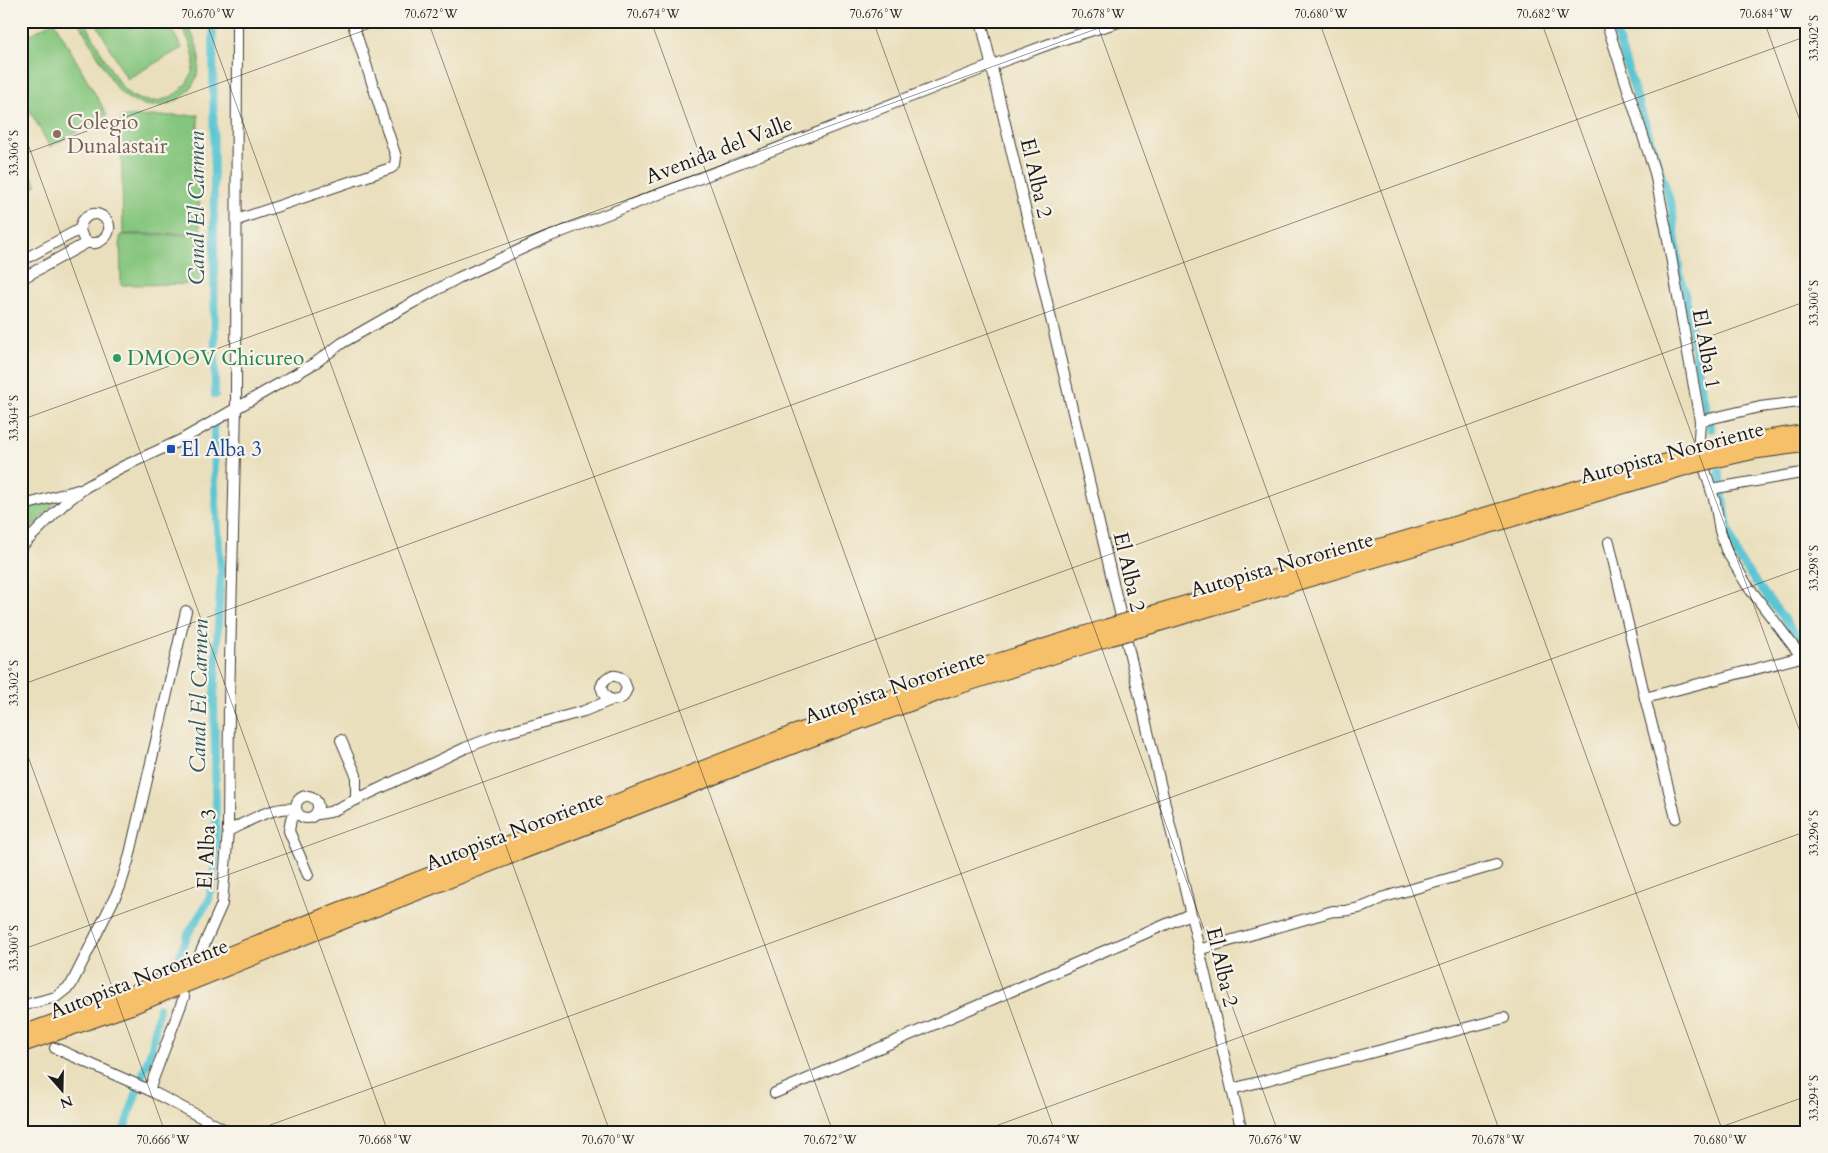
<svg xmlns="http://www.w3.org/2000/svg" width="1828" height="1153" viewBox="0 0 1828 1153" font-family="Cardo,serif">
  <style>
    .green { fill: #85c67e; stroke: #50714d }
    .lines { fill: none; stroke-linecap: round; stroke-linejoin: round }
    .canal { stroke: #59c5d3; stroke-width: 8 }
    .minor-casing { stroke: #3b3934; stroke-width: 12 }
    .highway-casing { stroke: #3b3934; stroke-width: 17 }
    .minor { stroke: #fff; stroke-width: 10 }
    .highway { stroke: #f6c06b; stroke-width: 15 }
    .highway-bridge-casing { stroke: #3b3934; stroke-width: 17; stroke-linecap: butt }
    .highway-bridge { stroke: #f6c06b; stroke-width: 15 }
    .ticks { fill: none; stroke: #1c1c1c; stroke-width: 1; stroke-opacity: 0.45 }
    .education-dot { fill: #8d6e63; stroke: #f7f3e8; stroke-width: 2 }
    .leisure-dot { fill: #2e9e5b; stroke: #f7f3e8; stroke-width: 2 }
    .transit-dot { fill: #1a4fb4; stroke: #f7f3e8; stroke-width: 2 }
    .labels { text-anchor: middle; dominant-baseline: central; stroke-width: 4.5; stroke-linejoin: round; paint-order: stroke }
    .education-label { font-size: 21px; fill: #785e54; stroke: #f7f3e8; text-anchor: start }
    .street-label { font-size: 21px; fill: #1c1c1c; stroke: #f7f3e8 }
    .leisure-label { font-size: 21px; fill: #27864d; stroke: #f7f3e8; text-anchor: start }
    .transit-label { font-size: 21px; fill: #164399; stroke: #f7f3e8; text-anchor: start }
    .water-label { font-size: 22px; font-style: italic; fill: #31575c; stroke: #f7f3e8 }
    .neatline { fill: none; stroke: #1c1c1c; stroke-width: 2 }
    .ticks-label { font-size: 12px; text-anchor: middle; fill: #1c1c1c }
  </style>
  <rect width="100%" height="100%" fill="#f7f3e8"/>
  <filter id="ink" filterUnits="userSpaceOnUse"><feTurbulence type="fractalNoise" baseFrequency=".02" numOctaves="2"/><feDisplacementMap in="SourceGraphic" scale="10" xChannelSelector="R" yChannelSelector="G"/><feConvolveMatrix kernelMatrix="1 2 1 2 8 2 1 2 1" color-interpolation-filters="sRGB"/></filter>
  <filter id="wash" filterUnits="userSpaceOnUse"><feTurbulence type="fractalNoise" baseFrequency=".0096" numOctaves="4" result="noise"/><feDisplacementMap in="SourceGraphic" scale="20" xChannelSelector="R" yChannelSelector="G"/><feGaussianBlur stdDeviation="1.12" result="paint"/><feColorMatrix in="noise" values="0 0 0 0 0 0 0 0 0 0 0 0 0 0 0 0 0 1.4 0 .05"/><feComposite in="paint" operator="in"/></filter>
  <g filter="url(#wash)">
    <rect width="100%" height="100%" fill="#eadfbc"/>
    <g class="green">
      <polygon points="54,21 107,115 50,147 21,95 21,40"/>
      <path d="M 78,21 L 85,21 C 94,38 116,84 129,94 C 156,113 194,92 194,60 C 193,46 185,33 178,21 L 185,21 C 191,32 198,44 199,57 C 202,106 143,123 115,86 Z"/>
      <polygon points="95,21 167,21 182,48 127,79"/>
      <polygon points="198,115 200,233 123,234 121,117"/>
      <polygon points="21,158 37,185 21,194"/>
      <polygon points="120,235 199,235 199,284 121,285"/>
      <polygon points="54,502 54,504 21,539 21,509"/>
    </g>
    <g class="lines">
      <g class="canal">
        <polyline points="213,21 215,395"/>
        <polyline points="1614,21 1616,32 1672,207 1680,274 1687,301 1702,391 1711,429"/>
        <polyline points="1719,472 1728,527 1738,557 1749,573 1807,649"/>
        <polyline points="178,959 188,934 209,900 215,865 216,814 214,699 221,571 215,490 214,426"/>
        <polyline points="123,1132 152,1047 159,1008"/>
      </g>
    </g>
  </g>
  <g filter="url(#ink)">
    <g class="lines">
      <g class="minor-casing">
        <g id="minor">
          <polyline points="981,21 1242,1132"/>
          <polyline points="1606,21 1655,173 1667,234 1700,421 1699,439 1704,467 1715,502 1720,531 1726,550 1747,585 1807,664"/>
          <polyline points="237,220 391,168 395,165 396,157 352,21"/>
          <path d="M 21,261 L 80,229 C 81,218 92,210 102,216 C 125,231 86,261 80,229"/>
          <polyline points="21,279 88,242"/>
          <polyline points="1700,421 1760,407 1807,401"/>
          <polyline points="1711,489 1807,472"/>
          <polyline points="21,506 78,490"/>
          <polyline points="1609,542 1645,698 1676,818"/>
          <polyline points="21,547 65,503 86,487 122,467 181,440 315,363 342,343 405,307 458,278 548,237 990,66 1055,42 1122,21"/>
          <polyline points="1645,698 1801,657"/>
          <polyline points="341,740 356,775 356,800"/>
          <circle cx="307" cy="807" r="11"/>
          <polyline points="296,813 291,819 289,831 308,875"/>
          <path d="M 318,814 L 330,812 L 465,748 L 501,734 L 584,711 L 611,700 L 619,699 L 623,697 L 627,689 L 624,681 C 616,672 605,675 601,687 L 604,695 L 611,700"/>
          <path d="M 228,831 C 249,821 272,806 295,809"/>
          <path d="M 1198,950 L 1333,911 C 1348,912 1369,907 1381,898 L 1496,865"/>
          <polyline points="200,954 222,904 228,831 229,703 236,408 237,21"/>
          <polyline points="21,1006 56,997 71,985 120,887 129,858 186,611"/>
          <polyline points="55,1048 149,1090 229,1132"/>
          <polyline points="1232,1089 1504,1018"/>
          <polyline points="149,1090 184,997"/>
          <polyline points="775,1093 1190,914"/>
        </g>
      </g>
      <g class="highway-casing">
        <g id="highway">
          <polyline points="1707,450 1761,439 1807,432"/>
          <polyline points="1711,461 1755,451 1807,444"/>
          <polyline points="1137,618 1686,456"/>
          <polyline points="1140,629 1690,466"/>
          <polyline points="21,1034 118,999 327,915 794,733 964,672 1107,627"/>
          <polyline points="21,1045 130,1007 331,926 808,740 950,689 1109,638"/>
        </g>
      </g>
      <use href="#minor" class="minor"/>
      <use href="#highway" class="highway"/>
      <g class="highway-bridge-casing">
        <g id="highway-bridge">
          <polyline points="1686,456 1707,450"/>
          <polyline points="1690,466 1711,461"/>
          <polyline points="1107,627 1137,618"/>
          <polyline points="1109,638 1140,629"/>
        </g>
      </g>
      <use href="#highway-bridge" class="highway-bridge"/>
    </g>
  </g>
  <path class="ticks" d="M 206,21 L 610,1132M 428,21 L 833,1132M 651,21 L 1055,1132M 873,21 L 1278,1132M 1096,21 L 1500,1132M 1319,21 L 1723,1132M 1541,21 L 1807,751M 1764,21 L 1807,140M 21,125 L 388,1132M 21,155 L 390,21M 21,420 L 1118,21M 21,685 L 1807,36M 21,737 L 165,1132M 21,950 L 1807,301M 251,1132 L 1807,566M 979,1132 L 1807,831M 1707,1132 L 1807,1096"/>
  <circle class="education-dot" cx="57" cy="134" r="5"/>
  <circle class="leisure-dot" cx="117" cy="358" r="5"/>
  <rect class="transit-dot" x="166" y="444" width="10" height="10" rx="2.5"/>
  <g class="labels">
    <g class="education-label">
      <text x="67" y="122">Colegio<tspan x="67" dy="24">Dunalastair</tspan></text>
    </g>
    <g class="street-label">
      <text transform="translate(719 150) rotate(-21)">Avenida del Valle</text>
      <text transform="translate(1036 178) rotate(77)">El Alba 2</text>
      <text transform="translate(1706 349) rotate(80)">El Alba 1</text>
      <text transform="translate(1672 453) rotate(-15)">Autopista Nororiente</text>
      <text transform="translate(1282 565) rotate(-16)">Autopista Nororiente</text>
      <text transform="translate(1129 572) rotate(77)">El Alba 2</text>
      <text transform="translate(895 687) rotate(-19)">Autopista Nororiente</text>
      <text transform="translate(515 831) rotate(-21)">Autopista Nororiente</text>
      <text transform="translate(207 849) rotate(-87)">El Alba 3</text>
      <text transform="translate(1222 967) rotate(77)">El Alba 2</text>
      <text transform="translate(139 979) rotate(-21)">Autopista Nororiente</text>
    </g>
    <g class="leisure-label">
      <text x="127" y="358">DMOOV Chicureo</text>
    </g>
    <g class="transit-label">
      <text x="181" y="449">El Alba 3</text>
    </g>
    <g class="water-label">
      <text transform="translate(197 208) rotate(-90)">Canal El Carmen</text>
      <text transform="translate(199 696) rotate(-89)">Canal El Carmen</text>
    </g>
  </g>
  <rect width="1828" height="1153" fill="none" stroke="#f7f3e8" stroke-width="55"/>
  <g transform="translate(62 1090) rotate(160)" stroke="#f7f3e8" stroke-width="4" paint-order="stroke">
  <path d="M0-4L9 19L0 12L-9 19Z" fill="#1c1c1c"/>
  <text y="-8" font-size="14" font-weight="bold" text-anchor="middle" fill="#1c1c1c">N</text>
  </g>
  <rect x="28" y="28" width="1772" height="1098" class="neatline"/>
  <g class="ticks-label">
    <text x="208" y="18">70.670°W</text>
    <text x="431" y="18">70.672°W</text>
    <text x="653" y="18">70.674°W</text>
    <text x="876" y="18">70.676°W</text>
    <text x="1098" y="18">70.678°W</text>
    <text x="1321" y="18">70.680°W</text>
    <text x="1543" y="18">70.682°W</text>
    <text x="1766" y="18">70.684°W</text>
    <text transform="translate(1814 38) rotate(-90)" y="4">33.302°S</text>
    <text transform="translate(14 153) rotate(-90)" y="4">33.306°S</text>
    <text transform="translate(1814 303) rotate(-90)" y="4">33.300°S</text>
    <text transform="translate(14 418) rotate(-90)" y="4">33.304°S</text>
    <text transform="translate(1814 568) rotate(-90)" y="4">33.298°S</text>
    <text transform="translate(14 683) rotate(-90)" y="4">33.302°S</text>
    <text transform="translate(1814 833) rotate(-90)" y="4">33.296°S</text>
    <text transform="translate(14 948) rotate(-90)" y="4">33.300°S</text>
    <text transform="translate(1814 1098) rotate(-90)" y="4">33.294°S</text>
    <text x="163" y="1144">70.666°W</text>
    <text x="385" y="1144">70.668°W</text>
    <text x="608" y="1144">70.670°W</text>
    <text x="830" y="1144">70.672°W</text>
    <text x="1053" y="1144">70.674°W</text>
    <text x="1275" y="1144">70.676°W</text>
    <text x="1498" y="1144">70.678°W</text>
    <text x="1720" y="1144">70.680°W</text>
  </g>
</svg>
